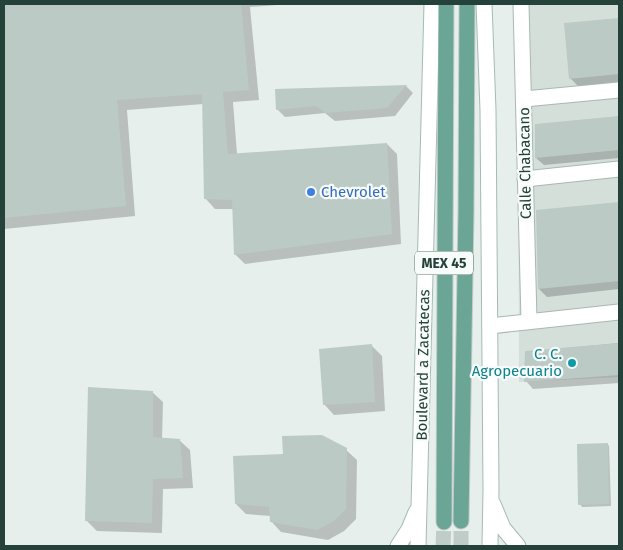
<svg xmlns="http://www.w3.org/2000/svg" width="623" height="550" viewBox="0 0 623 550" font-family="'Fira Sans',sans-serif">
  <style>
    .built { fill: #d4dfda }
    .shadow { fill: #0003 }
    .building { fill: #bbcac4 }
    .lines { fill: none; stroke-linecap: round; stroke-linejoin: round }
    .primary-tunnel { stroke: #bfccc8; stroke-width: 15; stroke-dasharray: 15 8; stroke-linecap: butt }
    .street-casing { stroke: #a8b8b2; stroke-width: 17 }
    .secondary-casing { stroke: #a4bbb3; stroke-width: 17 }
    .primary-casing { stroke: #c2cac8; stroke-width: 17 }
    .street { stroke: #fff; stroke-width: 15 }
    .secondary { stroke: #fff; stroke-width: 15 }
    .primary { stroke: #6aa596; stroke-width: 15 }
    .shop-dot { fill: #3f7fe0; stroke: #f7fbf9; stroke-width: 2 }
    .culture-dot { fill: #0f9aa8; stroke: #f7fbf9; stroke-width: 2 }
    .labels { text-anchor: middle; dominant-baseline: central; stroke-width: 4.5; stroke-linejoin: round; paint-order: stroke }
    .shield { fill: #f7fbf9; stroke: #637a73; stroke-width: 1 }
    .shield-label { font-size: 14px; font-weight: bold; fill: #24423a }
    .street-label { font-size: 15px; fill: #24423a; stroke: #f7fbf9 }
    .shop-label { font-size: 15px; fill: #366cbe; stroke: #f7fbf9; text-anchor: start }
    .culture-label { font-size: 15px; fill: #0d838f; stroke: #f7fbf9; text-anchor: end }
  </style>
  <rect width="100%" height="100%" fill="#e6efeb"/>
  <polygon class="built" points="518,4 619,4 619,377 519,382"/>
  <g class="shadow">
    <polygon points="4,4 291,4 250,7 259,100 233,102 237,154 387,144 397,154 401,244 245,264 235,254 233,209 215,209 205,198 203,104 127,110 135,216 4,229"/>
    <polygon points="619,19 619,82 578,86 570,78 566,24"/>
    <polygon points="406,86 413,93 395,116 335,121 325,113 285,117 277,109 276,90"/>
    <polygon points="619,117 619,158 544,165 536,158 536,125"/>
    <polygon points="619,204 619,289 547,297 539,289 537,211"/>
    <polygon points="619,343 619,383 533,389 526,381 526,352"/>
    <polygon points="372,346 382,356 385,411 334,415 324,404"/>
    <polygon points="152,392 163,402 162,439 179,440 190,450 193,488 163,489 162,533 97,531 87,521"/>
    <polygon points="607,444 609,446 611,506 582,507 580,504"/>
    <polygon points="346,450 357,460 356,519 344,531 328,540 281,532 271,521 271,516 246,514 236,504 284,455"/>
  </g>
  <g class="building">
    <polygon points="4,4 241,4 249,90 223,92 228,154 387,143 392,234 234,255 232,200 204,199 202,94 117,100 126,206 4,218"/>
    <polygon points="619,18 619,74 569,79 564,23"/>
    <polygon points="407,85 387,108 326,113 316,106 276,110 275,89"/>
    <polygon points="619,116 619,150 535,158 535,124"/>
    <polygon points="619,202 619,281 538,289 536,210"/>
    <polygon points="619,343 619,375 524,382 525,351"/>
    <polygon points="372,344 375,402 323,405 319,349"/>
    <polygon points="88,387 153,391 153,437 180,439 183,478 153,479 152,523 85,521"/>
    <polygon points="322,435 347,448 346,509 334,521 317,530 270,522 269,507 235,504 233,456 283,454 282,436"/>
    <polygon points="608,443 609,504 578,505 577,444"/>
  </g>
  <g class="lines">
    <g class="primary-tunnel">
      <polyline points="443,546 444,522"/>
      <polyline points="461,546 461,521"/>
    </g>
    <g class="street-casing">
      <g id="street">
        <polyline points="521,4 529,321"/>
        <polyline points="524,99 619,90"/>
        <polyline points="525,179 619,169"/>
        <polyline points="490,326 619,312"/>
      </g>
    </g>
    <g class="secondary-casing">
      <g id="secondary">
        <polyline points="484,4 488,110 491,489 490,546"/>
        <polyline points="493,504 503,528 518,546"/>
        <polyline points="398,546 409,529 416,512"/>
        <polyline points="418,546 432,4"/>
      </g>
    </g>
    <g class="primary-casing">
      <g id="primary">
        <polyline points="461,521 466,211 467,4"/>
        <polyline points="444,522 446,4"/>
      </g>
    </g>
    <use href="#street" class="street"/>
    <use href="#secondary" class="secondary"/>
    <use href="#primary" class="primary"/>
  </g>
  <circle class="shop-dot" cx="311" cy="192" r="5"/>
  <circle class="culture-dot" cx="572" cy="363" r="5"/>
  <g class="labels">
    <rect class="shield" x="415" y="251.5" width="58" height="23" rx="4"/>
    <g class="shield-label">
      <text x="444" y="263">MEX 45</text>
    </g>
    <g class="street-label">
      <text transform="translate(525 163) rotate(-91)">Calle Chabacano</text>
      <text transform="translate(423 365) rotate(-89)">Boulevard a Zacatecas</text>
    </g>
    <g class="shop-label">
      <text x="321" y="192">Chevrolet</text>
    </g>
    <g class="culture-label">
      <text x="562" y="354">C. C.<tspan x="562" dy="17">Agropecuario</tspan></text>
    </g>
  </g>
  <rect width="623" height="550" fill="none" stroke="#24423a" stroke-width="10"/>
</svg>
